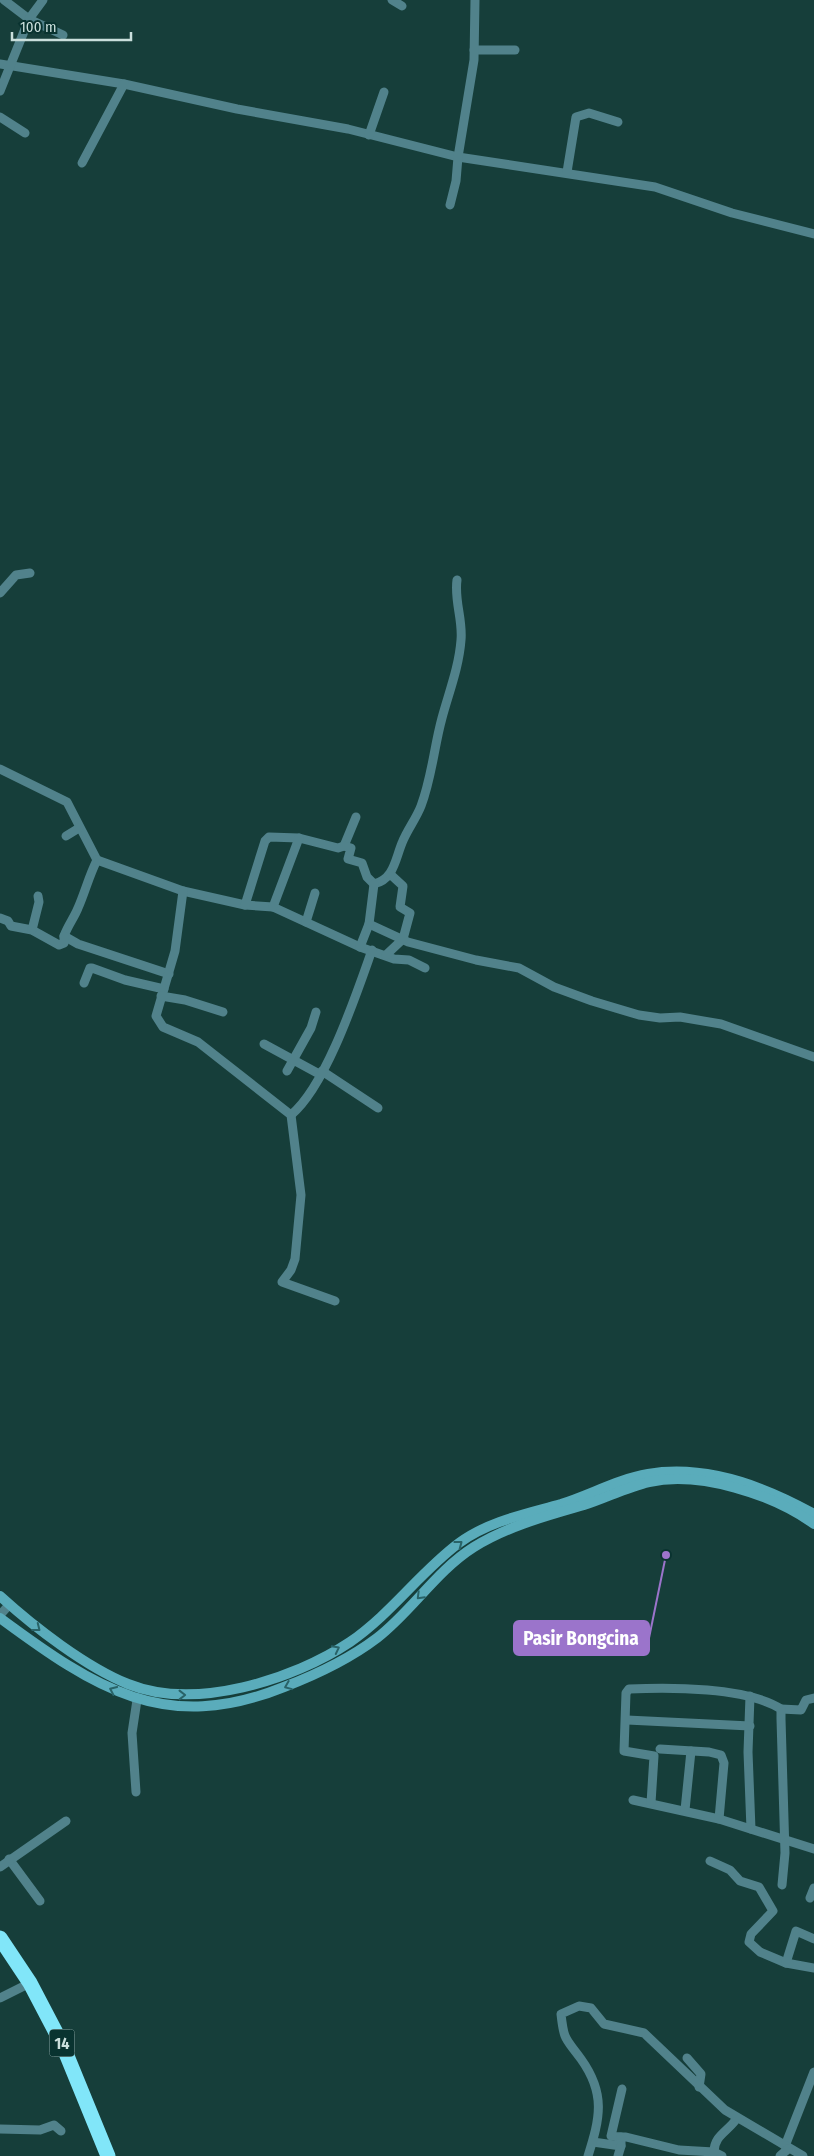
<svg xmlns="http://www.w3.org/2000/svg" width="814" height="2156" viewBox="0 0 814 2156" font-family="'Fira Sans Condensed',sans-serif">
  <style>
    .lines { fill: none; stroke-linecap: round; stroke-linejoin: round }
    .street { stroke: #51828b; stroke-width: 9 }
    .secondary { stroke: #5aacbb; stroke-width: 10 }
    .highway { stroke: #81e6f9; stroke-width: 15 }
    .oneway { stroke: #296368 }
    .labels { text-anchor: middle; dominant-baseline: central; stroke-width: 5; stroke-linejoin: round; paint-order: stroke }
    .shield { fill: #093330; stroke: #90aba8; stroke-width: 1 }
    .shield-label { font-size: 16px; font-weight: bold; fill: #cadfdc }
    .leader { fill: none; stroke: #9b74cb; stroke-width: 2 }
    .callout-dot { fill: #9b74cb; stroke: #093330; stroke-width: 2 }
    .callout { fill: #9b74cb; stroke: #9b74cb; stroke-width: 2 }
    .callout-label { font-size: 19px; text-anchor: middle; font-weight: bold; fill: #fff }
  </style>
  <rect width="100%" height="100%" fill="#163e3a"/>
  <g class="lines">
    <g class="street">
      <polyline points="4,0 29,19 63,35"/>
      <polyline points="392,0 402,6"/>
      <polyline points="474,50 515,50"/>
      <polyline points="0,64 124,84 237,109 348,129 458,157 655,187 732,213 814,234"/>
      <polyline points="0,91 29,19 43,0"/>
      <polyline points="0,117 25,133"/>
      <polyline points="369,135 384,92"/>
      <polyline points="82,163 124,84"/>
      <polyline points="567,172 576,117 589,113 618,122"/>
      <polyline points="450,205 456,181 458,157 474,60 475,0"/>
      <polyline points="0,593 16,575 30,573"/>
      <path d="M 0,769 L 67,802 L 97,860 C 89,876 85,892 78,908 C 74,918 68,925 64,936 L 78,944 L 169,974"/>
      <polyline points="66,836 79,828"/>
      <polyline points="344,846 356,817"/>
      <polyline points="97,860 183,891 245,905 273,907 360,947 394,959 409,960 425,968"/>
      <polyline points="183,891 175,951 156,1016 163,1027 198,1042 291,1115 301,1195 295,1259 291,1270 282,1282 335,1301"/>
      <path d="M 245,905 L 265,841 L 269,837 L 299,838 L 338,848 L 344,846 L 351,848 L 348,859 L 362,863 L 367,877 L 374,884 C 394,879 395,860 402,843 C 407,830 416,819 421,806 C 432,777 434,747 442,718 C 449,692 459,667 461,640 C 463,620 454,600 457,580"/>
      <polyline points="273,907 299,838"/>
      <polyline points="0,918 8,921 11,926 32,930 59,945 64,943 64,936"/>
      <polyline points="306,922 315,893"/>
      <polyline points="369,924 408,942 476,960 519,968 554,987 592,1001 639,1015 660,1018 680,1017 721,1024 814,1057"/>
      <polyline points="32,930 39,902 38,896"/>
      <polyline points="360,947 369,924 374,884"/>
      <polyline points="386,955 403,939 410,913 400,907 403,886 390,874"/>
      <polyline points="84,983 90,968 92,968 125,980 164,989"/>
      <polyline points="161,996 185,1000 223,1012"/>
      <polyline points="264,1044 321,1075"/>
      <polyline points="287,1071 311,1028 316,1012"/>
      <polyline points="322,1071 378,1108"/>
      <path d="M 291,1115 C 326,1086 356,995 372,950"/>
      <polyline points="0,1615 9,1605"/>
      <polyline points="750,1696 748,1752 751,1829"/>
      <polyline points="781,1709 801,1710 806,1700 814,1698"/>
      <polyline points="627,1720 750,1726"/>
      <polyline points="660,1749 709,1752 721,1755 724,1763 719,1819"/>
      <polyline points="136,1792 132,1733 137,1700"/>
      <polyline points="633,1800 719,1819 814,1849"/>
      <path d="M 651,1803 L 654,1756 L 624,1751 L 626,1693 L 629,1689 C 669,1687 747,1687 781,1709 L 781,1719 L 785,1853 L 782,1885"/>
      <polyline points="685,1810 691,1751"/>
      <polyline points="9,1859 40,1901"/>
      <polyline points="710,1861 730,1870 740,1881 759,1887 773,1911 751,1934 749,1942 760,1952 786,1963"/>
      <polyline points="0,1867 66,1821"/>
      <polyline points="810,1898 814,1888"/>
      <polyline points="814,1939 796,1931 786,1963 814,1968"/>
      <polyline points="0,1998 30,1983"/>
      <polyline points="687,2058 701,2074 699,2087"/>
      <polyline points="0,2129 40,2130 54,2125 61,2131"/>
      <polyline points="621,2137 611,2136 622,2089"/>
      <polyline points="593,2142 621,2146 621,2137 626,2137 679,2150 714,2152 722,2156"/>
      <polyline points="785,2146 814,2072"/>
      <path d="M 714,2152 C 714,2135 729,2131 737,2118"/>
      <path d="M 588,2156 C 600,2118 606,2094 581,2059 C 566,2038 564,2042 561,2014 L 579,2006 L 591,2008 L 604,2024 L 644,2033 L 725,2110 L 803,2156"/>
      <polyline points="618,2156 621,2146"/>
      <polyline points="780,2156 788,2149"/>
    </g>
    <g class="secondary">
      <path d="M 0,1596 C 34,1627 86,1667 128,1684 C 195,1711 293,1680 350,1642 C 392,1613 420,1572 459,1543 C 489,1521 526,1514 561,1504 C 590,1495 618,1479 648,1474 C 706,1464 764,1486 814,1514"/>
      <path d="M 0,1618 C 95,1688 165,1735 284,1687 C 318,1674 348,1660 377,1638 C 412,1611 436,1571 474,1547 C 508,1526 546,1516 584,1505 C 606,1498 627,1487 649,1482 C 700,1471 772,1494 814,1524"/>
    </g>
    <polyline class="highway" points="0,1938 30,1983 63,2046 108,2156"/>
  </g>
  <defs><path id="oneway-chevron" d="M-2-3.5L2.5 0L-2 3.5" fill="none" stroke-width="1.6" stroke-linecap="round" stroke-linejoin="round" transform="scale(1.25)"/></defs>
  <g class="oneway">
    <use href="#oneway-chevron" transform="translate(459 1544) rotate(-37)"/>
    <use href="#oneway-chevron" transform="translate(420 1596) rotate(135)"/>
    <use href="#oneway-chevron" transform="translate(37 1628) rotate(38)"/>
    <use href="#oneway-chevron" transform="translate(336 1649) rotate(-27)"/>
    <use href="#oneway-chevron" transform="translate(288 1686) rotate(158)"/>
    <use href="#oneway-chevron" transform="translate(113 1690) rotate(-155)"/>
    <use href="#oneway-chevron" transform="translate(182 1695)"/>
  </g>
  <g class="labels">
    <rect class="shield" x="49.5" y="2029.5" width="25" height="27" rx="4"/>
    <g class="shield-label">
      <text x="62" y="2043">14</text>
    </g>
  </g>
  <path class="leader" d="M666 1555L649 1638"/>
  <circle class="callout-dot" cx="666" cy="1555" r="5"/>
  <rect class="callout" x="514" y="1621" width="135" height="34" rx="5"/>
  <g class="callout-label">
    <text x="581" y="1645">Pasir Bongcina</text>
  </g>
  <path d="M12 32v8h119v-8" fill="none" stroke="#cadfdc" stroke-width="2.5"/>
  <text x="20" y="32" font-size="15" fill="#cadfdc" stroke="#093330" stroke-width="4" paint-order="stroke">100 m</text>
</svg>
